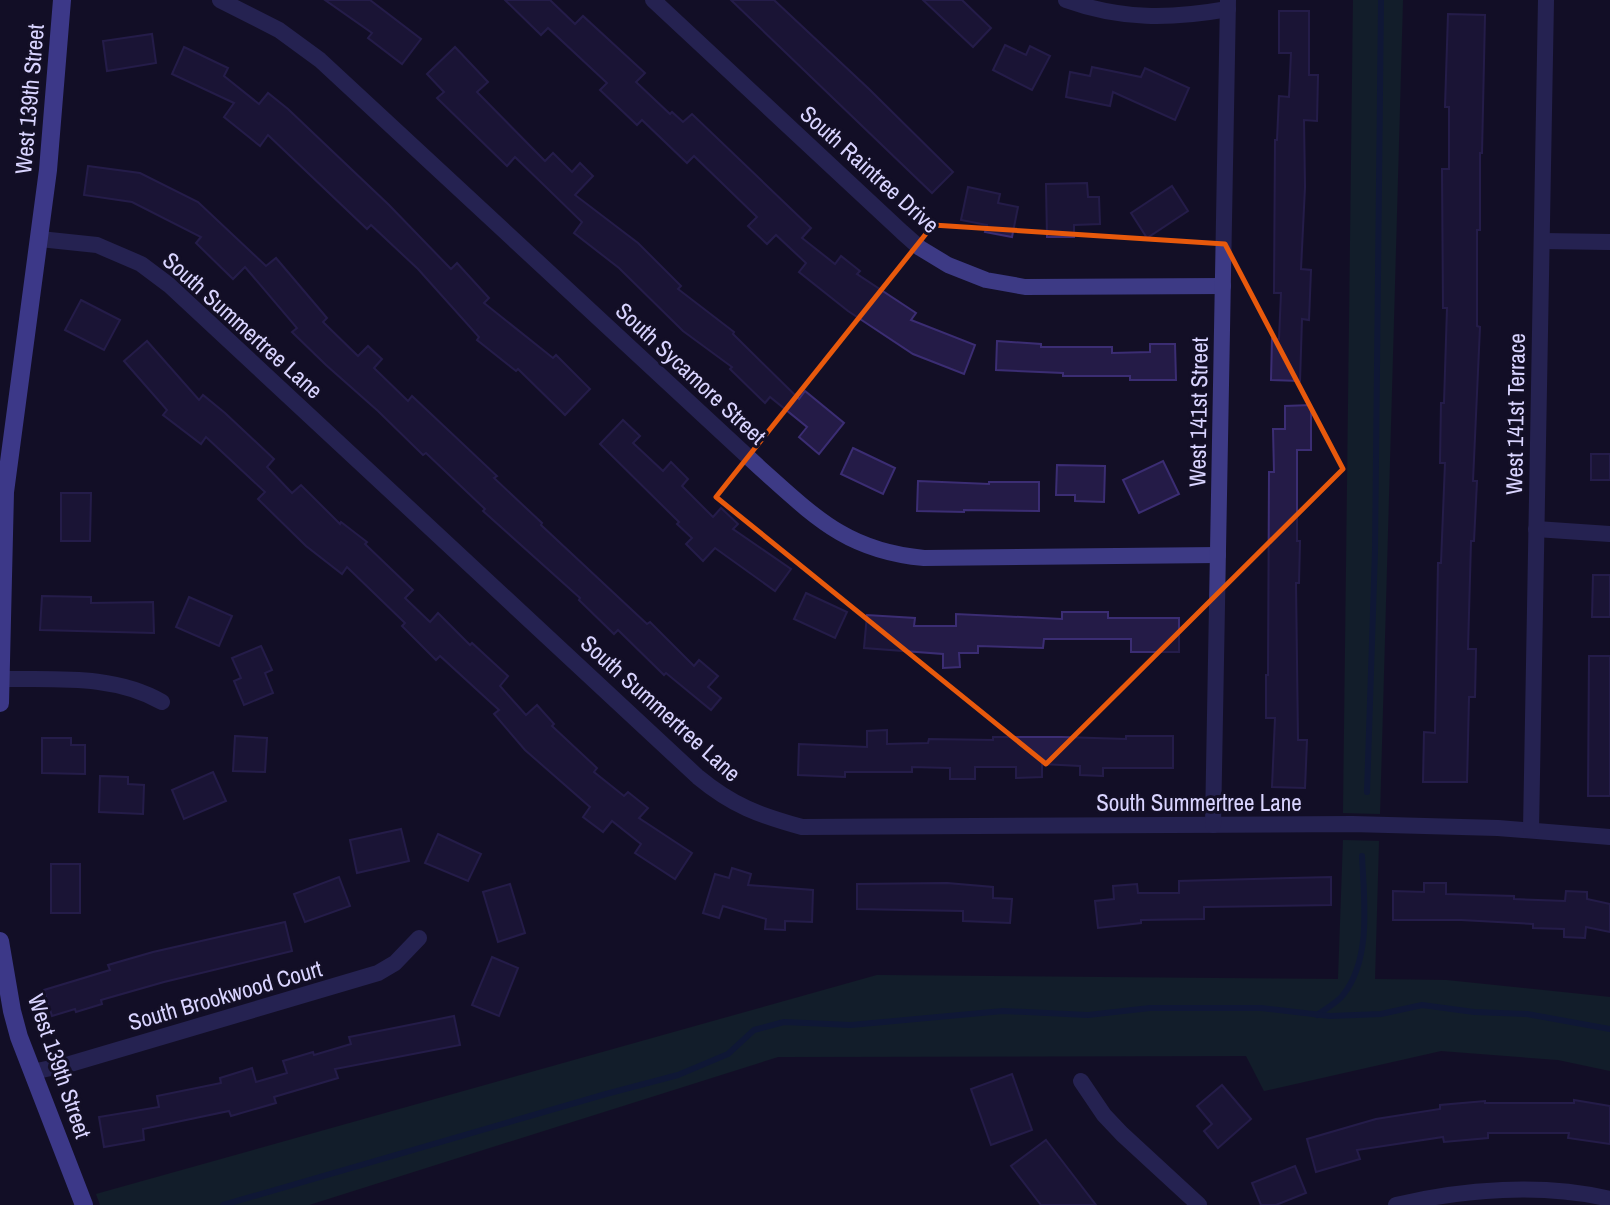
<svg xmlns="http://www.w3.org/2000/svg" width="1610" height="1205" viewBox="0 0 1610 1205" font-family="'Archivo Narrow',sans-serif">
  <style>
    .green { fill: #12302f }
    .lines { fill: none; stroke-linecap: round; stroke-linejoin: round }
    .stream { stroke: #0c2248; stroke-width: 6 }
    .building { fill: #241b47; stroke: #3b2d73; stroke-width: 2 }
    .street { stroke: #3d3a85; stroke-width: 16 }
    .secondary { stroke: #6f6bff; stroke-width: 18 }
    .marked { fill: none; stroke: #e8590c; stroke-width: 5; stroke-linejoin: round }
    .labels { text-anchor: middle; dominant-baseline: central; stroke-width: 6; stroke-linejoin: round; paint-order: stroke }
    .street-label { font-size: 23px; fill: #d9d4ff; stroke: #130f26 }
  </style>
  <rect width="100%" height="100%" fill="#130f26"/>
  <g class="green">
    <polygon points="1353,0 1403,0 1380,814 1343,813"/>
    <polygon points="1343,840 1379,841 1375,979 1446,980 1610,997 1610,1071 1558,1060 1441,1051 1264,1091 1246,1056 778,1057 309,1205 100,1205 96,1194 877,975 1338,979"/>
  </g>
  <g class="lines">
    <g class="stream">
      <polyline points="1367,792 1375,551 1381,0"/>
      <path d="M 1317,1015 C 1325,1009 1337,1003 1343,995 C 1372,959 1364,899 1362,856"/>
      <polyline points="223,1205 606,1094 678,1075 728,1054 754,1030 784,1022 851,1025 1003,1011 1088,1015 1150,1008 1261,1008 1330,1016 1381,1014 1422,1005 1474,1012 1527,1014 1610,1029"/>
    </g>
  </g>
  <g class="building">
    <polygon points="325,0 370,0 421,39 402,64 368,38 372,33"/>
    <polygon points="505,0 550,0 575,24 583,16 645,73 636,82 670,114 672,112 683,122 692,114 811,228 802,238 835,264 841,256 860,271 857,274 916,313 911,320 975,345 964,374 913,354 848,311 799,272 806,263 776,235 767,244 748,226 757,217 694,156 687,163 642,120 637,125 600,90 607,83 548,28 541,35"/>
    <polygon points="731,0 774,0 869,89 953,172 932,193"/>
    <polygon points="923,0 962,0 991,28 973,47"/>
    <polygon points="1279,11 1309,11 1309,75 1318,75 1317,121 1304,120 1305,187 1301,269 1311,270 1309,320 1302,319 1300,381 1271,380 1272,339 1279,339 1281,293 1274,293 1275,140 1277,140 1279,96 1289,97 1291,53 1279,53"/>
    <polygon points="1448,14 1485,15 1482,153 1480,153 1480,230 1477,230 1477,326 1480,327 1473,481 1477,481 1474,541 1471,541 1468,649 1476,649 1475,697 1469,697 1467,782 1423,782 1424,732 1435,733 1438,563 1441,563 1445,463 1440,463 1441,403 1444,403 1447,308 1443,308 1442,169 1449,169 1449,107 1445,107"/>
    <polygon points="152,34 156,63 107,71 103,41"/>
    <polygon points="1005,45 1026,55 1030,46 1050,56 1032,90 993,70"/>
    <polygon points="184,47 228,68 224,76 259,104 268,93 288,109 389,205 451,269 457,263 489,298 484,303 553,358 556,355 590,389 565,415 518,369 516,371 477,340 479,337 418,269 371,225 367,229 268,135 260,146 224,117 234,103 172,74"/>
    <polygon points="455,47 488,82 477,92 545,161 553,153 572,172 580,163 593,176 575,195 638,243 681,286 678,289 734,332 733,334 799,399 805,391 844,423 819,454 799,437 807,427 770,397 765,403 730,369 732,367 683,331 619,268 574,233 582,222 515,157 507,166 437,98 444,92 427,74"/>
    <polygon points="1092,67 1141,77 1145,68 1189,88 1175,120 1113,92 1110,106 1066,97 1070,72 1090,76"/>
    <polygon points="88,166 140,173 198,202 266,266 276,258 327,318 323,322 358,356 368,346 382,359 374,368 408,401 412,396 497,476 494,478 542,523 541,525 647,624 650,622 694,666 699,660 718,676 708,687 721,698 711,710 666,673 664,675 618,630 614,634 579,600 580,598 483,511 485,509 426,453 423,455 378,411 326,365 292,332 297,328 245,267 233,279 196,243 201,237 132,202 84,195"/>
    <polygon points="1087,183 1088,197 1099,197 1100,224 1074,225 1074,237 1047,237 1046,184"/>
    <polygon points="1172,186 1188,211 1147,238 1131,213"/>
    <polygon points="968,187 1000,194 998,203 1018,207 1012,237 985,232 987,225 961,220"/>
    <polygon points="81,300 120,320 104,350 65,330"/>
    <polygon points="147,341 199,400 203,395 225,413 274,459 267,467 292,493 301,485 340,524 341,522 367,542 365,544 413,590 405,598 430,622 438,613 470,645 472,643 508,676 500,686 526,715 537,705 554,724 552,726 597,768 594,772 624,796 628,792 648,808 639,818 692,853 675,879 635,853 641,844 612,821 603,832 583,817 590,807 525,750 494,714 499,710 440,656 436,660 402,626 405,623 347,567 342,574 306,546 258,499 265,492 206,437 201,444 163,415 167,410 124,361"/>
    <polygon points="997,341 1041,344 1041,347 1112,347 1112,353 1150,352 1150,344 1175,344 1176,380 1130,380 1130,376 1063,376 1063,373 996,370"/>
    <polygon points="1311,405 1311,450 1297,450 1297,541 1300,541 1299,583 1296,583 1298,740 1307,740 1305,788 1272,787 1275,718 1266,718 1266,675 1268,675 1269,472 1274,472 1273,429 1285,429 1285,406"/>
    <polygon points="623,420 640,436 633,443 663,471 671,462 688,479 682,486 713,517 721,508 738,524 733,529 791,569 775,591 715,548 703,561 686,544 692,538 677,524 679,522 600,444"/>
    <polygon points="853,448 895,468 883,494 841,474"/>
    <rect x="1591" y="454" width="19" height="26"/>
    <polygon points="1163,461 1179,494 1139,513 1123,480"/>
    <polygon points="1057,465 1105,466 1104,502 1075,501 1075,495 1056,495"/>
    <polygon points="918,481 989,484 989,482 1039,482 1039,511 964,510 964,512 917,511"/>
    <polygon points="61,493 91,493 90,541 61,541"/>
    <polygon points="1593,575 1610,575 1610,617 1592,617"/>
    <polygon points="806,593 847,612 835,638 794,619"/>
    <polygon points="42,596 91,597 91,603 153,602 154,633 40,630"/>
    <polygon points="189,597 232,616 219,646 176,627"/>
    <polygon points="1062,612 1108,612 1108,618 1179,618 1179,652 1131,652 1131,639 1044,639 1043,648 978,646 978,653 959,653 960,667 943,668 943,654 864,648 867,615 915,618 914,626 956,626 956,614 1062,619"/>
    <polygon points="261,646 272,670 265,673 273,693 244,705 234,681 241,678 232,658"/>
    <polygon points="1589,656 1610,656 1610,796 1588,796"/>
    <polygon points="887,730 887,744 928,743 929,739 993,740 993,737 1062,737 1126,739 1126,736 1173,736 1173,768 1103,768 1103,776 1080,775 1080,766 1042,764 1042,777 1016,778 1016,767 975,767 975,779 950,779 950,768 912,767 912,772 845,772 845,777 798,775 799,744 867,747 867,731"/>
    <polygon points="235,736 267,738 265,772 233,771"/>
    <polygon points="42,738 71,738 71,745 85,745 85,774 42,773"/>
    <polygon points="213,772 226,801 184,819 172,790"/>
    <polygon points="100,776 128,777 128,784 144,785 143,814 99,812"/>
    <polygon points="401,829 409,861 357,873 350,840"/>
    <polygon points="438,834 481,854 468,881 425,863"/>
    <rect x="51" y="864" width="29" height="49"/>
    <polygon points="732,868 751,874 748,885 813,890 812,922 785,921 785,930 765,929 766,919 723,906 719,918 703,913 715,874 729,878"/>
    <polygon points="339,877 350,906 305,922 294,894"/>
    <polygon points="1331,877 1331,905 1204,907 1204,919 1141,920 1141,923 1098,928 1095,901 1114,899 1113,886 1137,884 1138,893 1179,893 1179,881"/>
    <polygon points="947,883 993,887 993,898 1012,899 1010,923 963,921 963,911 857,909 857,884"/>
    <polygon points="1424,883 1446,883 1446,894 1514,896 1514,899 1565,901 1566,891 1587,892 1587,899 1610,904 1610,932 1586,927 1585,938 1564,937 1564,929 1533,928 1533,924 1461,920 1393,920 1393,891 1424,892"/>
    <polygon points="510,884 525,933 498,942 483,892"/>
    <polygon points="285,922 292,951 164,982 101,1000 102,1004 76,1012 75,1009 52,1016 44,990 110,970 108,965 153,952"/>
    <polygon points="492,957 518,968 499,1016 472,1005"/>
    <polygon points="454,1016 460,1045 335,1069 338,1078 274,1097 276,1103 231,1116 229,1111 143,1129 144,1140 104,1147 99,1117 159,1107 157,1096 221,1083 220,1078 252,1068 256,1082 287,1073 283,1061 313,1052 314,1055 351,1044 349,1037"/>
    <polygon points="1012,1074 1032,1130 991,1145 971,1089"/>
    <polygon points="1222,1085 1251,1119 1218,1148 1204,1131 1212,1124 1197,1106"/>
    <polygon points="1574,1100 1610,1106 1610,1144 1568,1138 1569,1133 1488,1133 1488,1138 1444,1142 1443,1137 1357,1150 1360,1159 1316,1172 1307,1139 1376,1119 1440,1109 1440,1105 1485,1101 1485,1103 1574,1103"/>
    <polygon points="1046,1140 1096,1205 1041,1205 1011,1166"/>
    <polygon points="1295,1166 1306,1193 1276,1205 1261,1205 1252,1183"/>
  </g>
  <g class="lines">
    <g class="street">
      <path d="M 220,0 L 279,30 L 320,60 L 760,468 C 815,517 847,551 924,558 L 1218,555"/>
      <polyline points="653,0 902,232 920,248 948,265 986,280 1025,287 1223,286"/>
      <path d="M 1066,0 C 1121,20 1171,19 1228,9"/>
      <path d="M 40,239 L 97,245 L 141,264 L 169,285 L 698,777 C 733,806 759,815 802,827 L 1352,824 L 1498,828 L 1610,837"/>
      <polyline points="1542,241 1610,242"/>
      <polyline points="1536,529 1610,534"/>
      <path d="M 1,679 C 55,680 113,674 162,702"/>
      <polyline points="1213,825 1228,0"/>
      <polyline points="1531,830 1546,0"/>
      <polyline points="32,1072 70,1064 378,973 395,963 419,938"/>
      <polyline points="1081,1081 1104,1115 1122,1134 1199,1205"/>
      <path d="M 1396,1205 C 1463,1189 1542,1183 1610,1199"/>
    </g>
    <g class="secondary">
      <polyline points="0,703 5,492 48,170 62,0"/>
      <polyline points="0,941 12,1011 19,1037 84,1205"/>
    </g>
  </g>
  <path d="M0 0H1610V1205H0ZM 933,225 L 1225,244 L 1343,469 L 1046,764 L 716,497 Z" fill="#130f26" fill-opacity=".55" fill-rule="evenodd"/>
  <path class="marked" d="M 933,225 L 1225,244 L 1343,469 L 1046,764 L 716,497 Z"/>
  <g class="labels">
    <g class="street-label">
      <text transform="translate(29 99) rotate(-85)">West 139th Street</text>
      <text transform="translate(870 169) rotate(42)">South Raintree Drive</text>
      <text transform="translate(243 325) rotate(42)">South Summertree Lane</text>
      <text transform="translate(691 373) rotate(43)">South Sycamore Street</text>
      <text transform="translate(1198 412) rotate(-89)">West 141st Street</text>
      <text transform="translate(1515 414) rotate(-89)">West 141st Terrace</text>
      <text transform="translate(661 708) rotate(42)">South Summertree Lane</text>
      <text x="1199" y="802">South Summertree Lane</text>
      <text transform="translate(225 995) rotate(-16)">South Brookwood Court</text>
      <text transform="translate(60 1066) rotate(71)">West 139th Street</text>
    </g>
  </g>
</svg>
